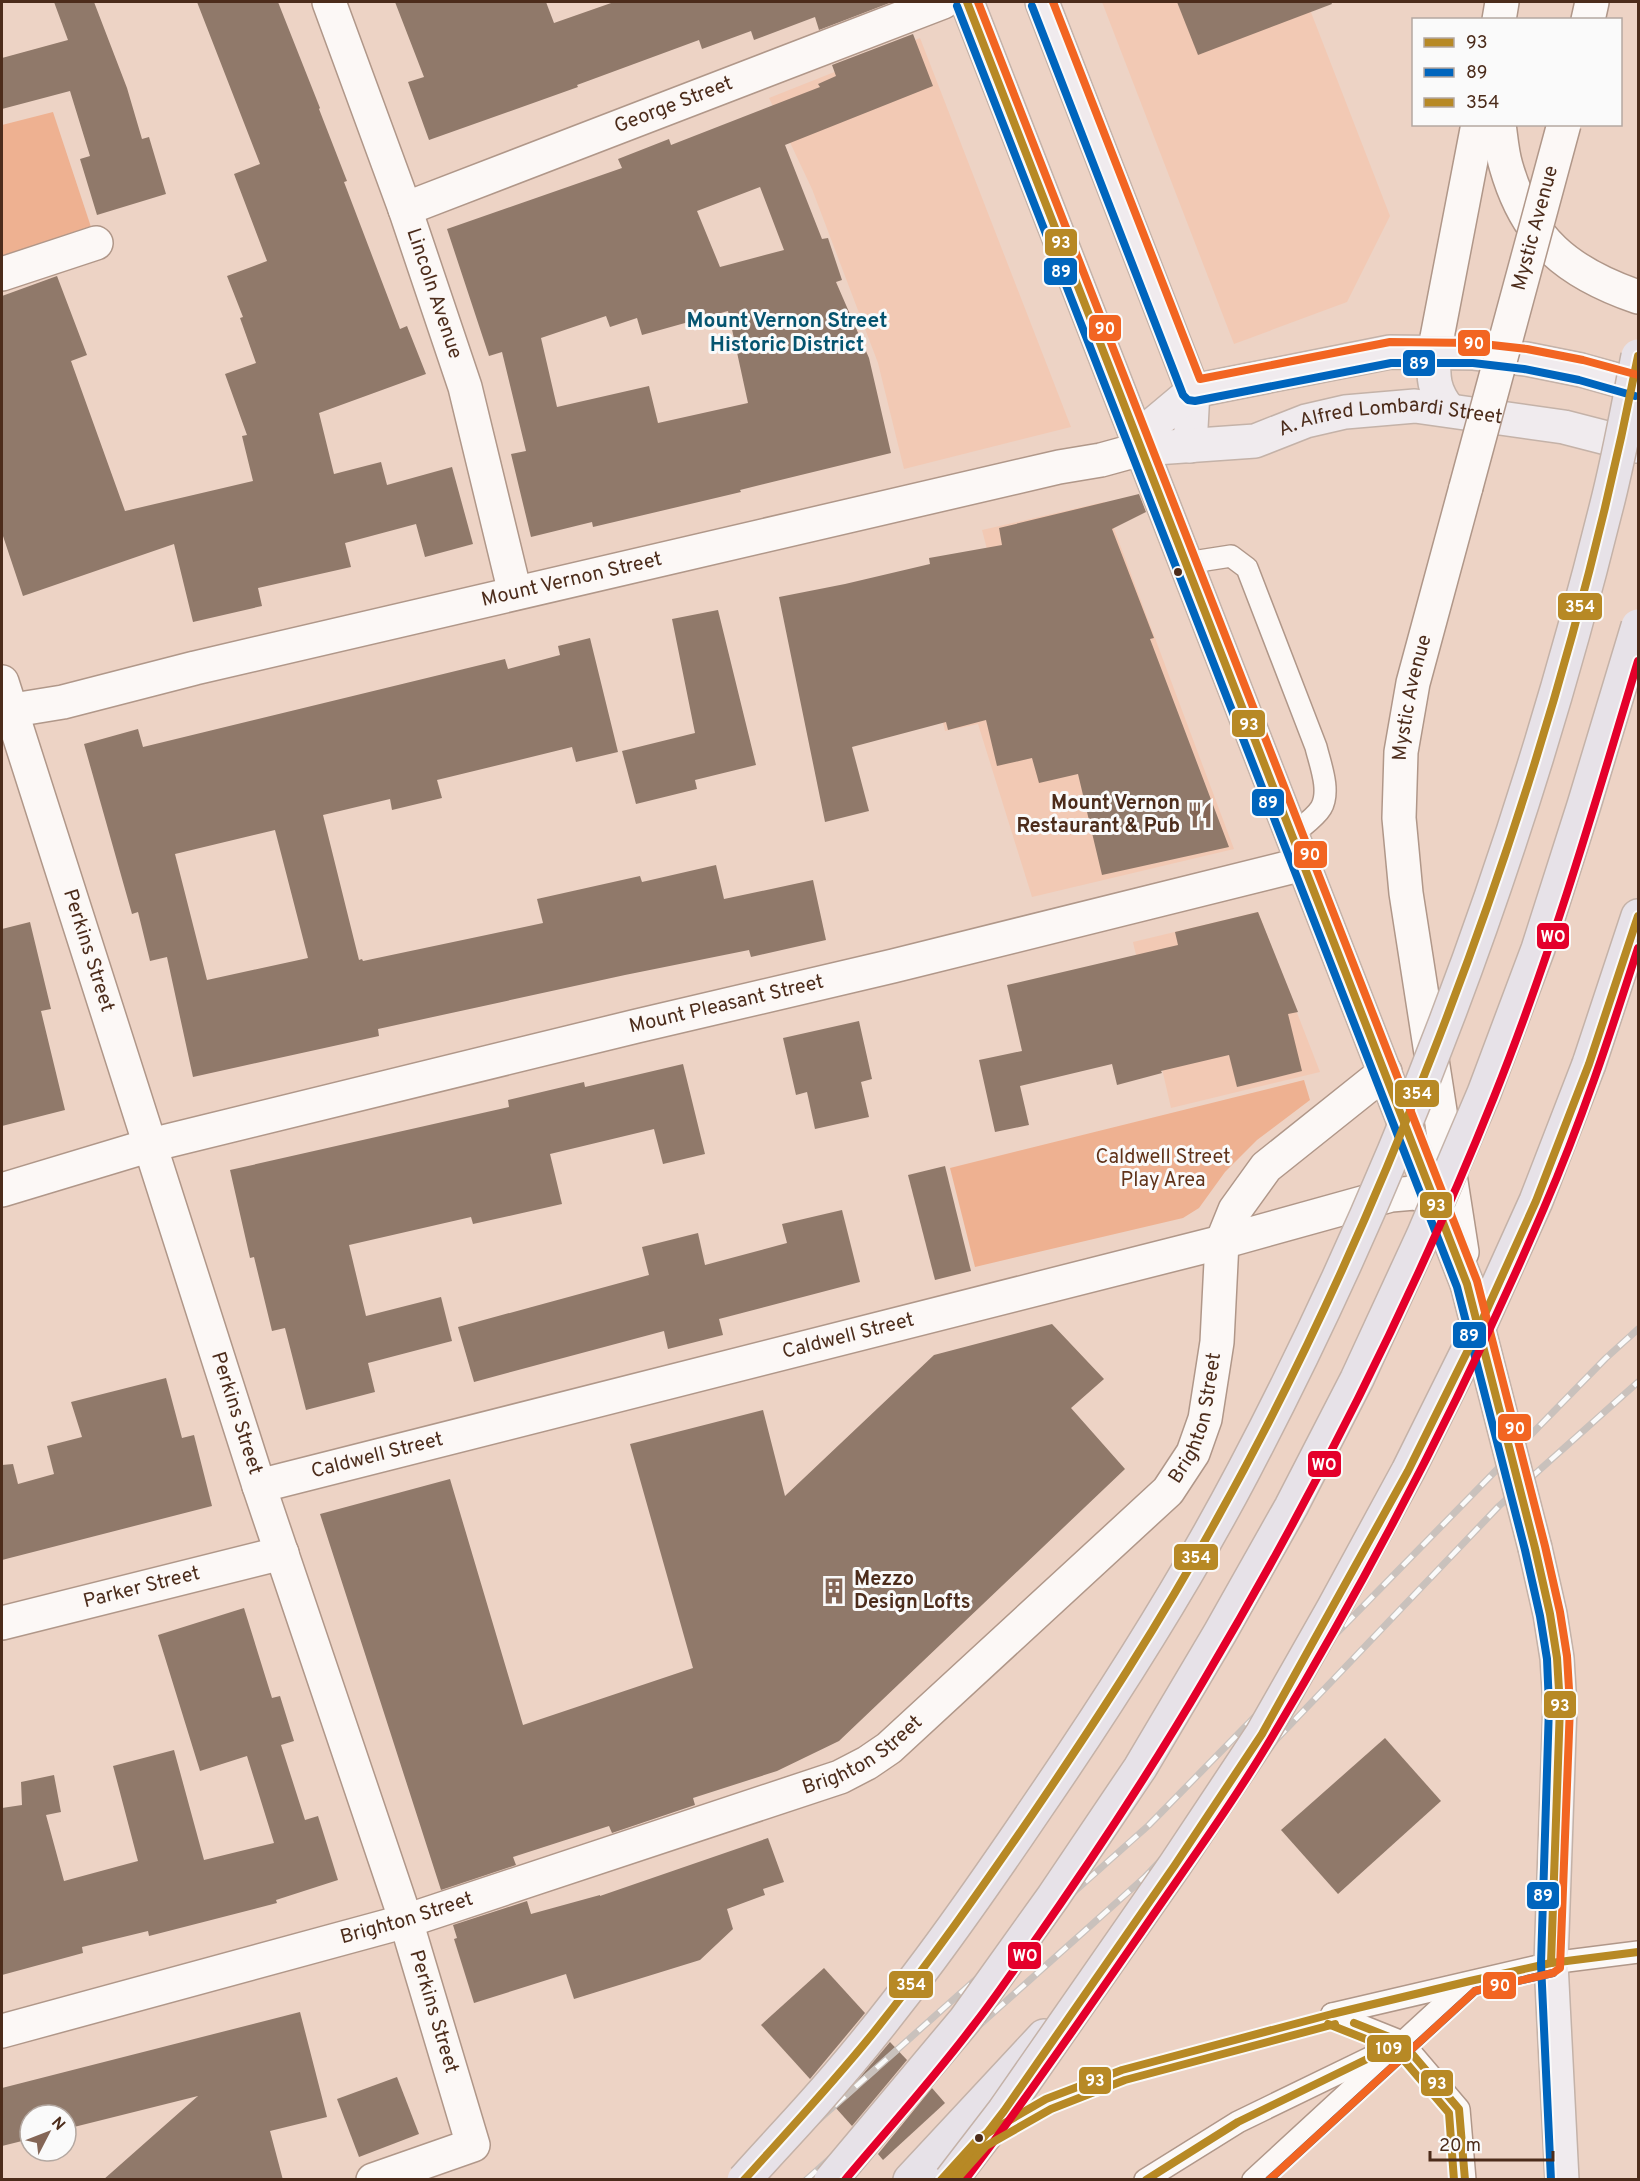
<svg xmlns="http://www.w3.org/2000/svg" width="1640" height="2181" viewBox="0 0 1640 2181" font-family="Overpass,sans-serif">
  <style>
    .built { fill: #f2c9b4 }
    .green { fill: #eeb191 }
    .building { fill: #90796a; fill-rule: evenodd }
    .lines { fill: none; stroke-linecap: round; stroke-linejoin: round }
    .service-casing { stroke: #b09789; stroke-width: 24 }
    .minor-casing { stroke: #b09789; stroke-width: 36 }
    .secondary-casing { stroke: #b09789; stroke-width: 36 }
    .primary-casing { stroke: #c4b2a8; stroke-width: 36 }
    .motorway-casing { stroke: #c4b2a8; stroke-width: 36 }
    .service { stroke: #fcf8f6; stroke-width: 21 }
    .minor { stroke: #fcf8f6; stroke-width: 33 }
    .secondary { stroke: #fcf8f6; stroke-width: 33 }
    .primary { stroke: #f0ebee; stroke-width: 33 }
    .motorway { stroke: #e7e2e8; stroke-width: 33 }
    .rail-casing { stroke: #c9c1bc; stroke-width: 7 }
    .rail { stroke: #fafafa; stroke-width: 4.5; stroke-dasharray: 14; stroke-linecap: butt }
    .secondary-bridge-casing { stroke: #b09789; stroke-width: 36; stroke-linecap: butt }
    .primary-bridge-casing { stroke: #c4b2a8; stroke-width: 36; stroke-linecap: butt }
    .motorway-bridge-casing { stroke: #c4b2a8; stroke-width: 36; stroke-linecap: butt }
    .secondary-bridge { stroke: #fcf8f6; stroke-width: 33 }
    .primary-bridge { stroke: #f0ebee; stroke-width: 33 }
    .motorway-bridge { stroke: #e7e2e8; stroke-width: 33 }
    .bus-1-casing { stroke: #fafafa; stroke-width: 12 }
    .bus-2-casing { stroke: #fafafa; stroke-width: 12 }
    .bus-3-casing { stroke: #fafafa; stroke-width: 12 }
    .bus-4-casing { stroke: #fafafa; stroke-width: 12 }
    .bus-5-casing { stroke: #fafafa; stroke-width: 12 }
    .bus-6-casing { stroke: #fafafa; stroke-width: 12 }
    .bus-1 { stroke: #b78925; stroke-width: 8 }
    .bus-2 { stroke: #0065bd; stroke-width: 8 }
    .bus-3 { stroke: #b78925; stroke-width: 8 }
    .bus-4 { stroke: #f26522; stroke-width: 8 }
    .bus-5 { stroke: #e4002b; stroke-width: 8 }
    .bus-6 { stroke: #b78925; stroke-width: 8 }
    .bus-dot { fill: #4c2c1b; stroke: #fafafa; stroke-width: 2 }
    .labels { text-anchor: middle; dominant-baseline: central; stroke-width: 6; stroke-linejoin: round; paint-order: stroke }
    .street-label { font-size: 20px; fill: #4c2c1b; stroke: #fafafa }
    .poi-label { font-size: 20px; font-weight: bold; fill: #4c2c1b; stroke: #fafafa; text-anchor: end }
    .park-label { font-size: 20px; fill: #613319; stroke: #fafafa }
    .neighbourhood-label { font-size: 21px; font-weight: bold; fill: #05546f; stroke: #fafafa }
    .line-badge { stroke: #fafafa; stroke-width: 2 }
    .badge-label { font-size: 16px; text-anchor: middle; font-weight: bold; fill: #fff }
  </style>
  <rect width="100%" height="100%" fill="#edd3c5"/>
  <g class="built">
    <polygon points="1102,2 1307,2 1390,216 1347,302 1234,344"/>
    <polygon points="920,38 1071,427 904,469 878,363 812,189 769,98"/>
    <polygon points="1104,502 1234,849 1032,897 978,724 945,731 929,665 1004,614 982,530"/>
    <polygon points="1258,912 1320,1072 1171,1108 1133,942"/>
  </g>
  <g class="green">
    <polygon points="53,112 91,227 2,256 2,125"/>
    <polygon points="1304,1080 1310,1100 1257,1140 1225,1172 1199,1208 1183,1218 975,1267 950,1168"/>
  </g>
  <g class="building">
    <polygon points="54,2 94,2 127,88 142,139 149,137 166,194 97,215 80,159 90,156 70,91 2,109 2,58 68,40"/>
    <polygon points="197,2 278,2 320,108 319,109 347,181 344,182 400,329 407,326 426,374 319,413 334,474 381,462 387,485 452,467 473,544 425,557 416,524 345,543 351,567 258,588 262,606 193,622 174,544 23,596 2,533 2,296 57,276 87,355 71,361 125,511 253,481 242,436 247,435 225,374 256,363 240,318 243,317 227,276 267,261 234,174 260,164"/>
    <polygon points="395,2 546,2 554,23 614,2 892,2 819,30 815,17 754,40 751,31 702,49 699,40 577,85 578,87 429,140 408,82 424,77"/>
    <polygon points="1177,2 1331,2 1332,4 1198,55"/>
    <path d="M 913,34 L 933,86 L 785,145 L 822,239 L 828,238 L 842,280 L 836,282 L 869,358 L 891,453 L 740,490 L 741,492 L 593,527 L 592,522 L 531,537 L 511,454 L 526,451 L 502,352 L 489,356 L 447,229 L 622,168 L 618,159 L 669,139 L 671,145 L 820,87 L 818,84 L 836,76 L 832,65 ZM 760,187 L 784,250 L 720,267 L 697,211 ZM 728,311 L 748,403 L 658,423 L 649,386 L 557,407 L 541,338 L 606,316 L 610,327 L 637,318 L 642,335 Z"/>
    <polygon points="1139,494 1146,512 1112,529 1154,638 1150,639 1229,847 1102,875 1078,774 1039,783 1032,758 997,766 986,720 948,730 946,722 852,747 869,811 825,822 779,597 845,584 930,564 929,558 1002,545 999,528"/>
    <polygon points="718,610 756,765 695,780 697,789 636,804 622,751 695,733 672,619"/>
    <path d="M 590,638 L 618,752 L 576,762 L 572,747 L 437,780 L 442,798 L 392,810 L 390,799 L 323,815 L 359,960 L 362,959 L 363,961 L 543,923 L 537,899 L 640,876 L 642,882 L 716,865 L 724,899 L 813,880 L 826,940 L 751,957 L 749,950 L 625,975 L 378,1029 L 379,1036 L 193,1077 L 167,957 L 150,961 L 138,912 L 132,914 L 84,744 L 138,729 L 143,747 L 505,659 L 508,669 L 560,655 L 558,646 ZM 275,830 L 308,958 L 207,980 L 175,854 Z"/>
    <polygon points="1258,912 1298,1012 1288,1014 1302,1071 1237,1087 1229,1055 1161,1071 1162,1073 1117,1085 1112,1064 1020,1086 1029,1125 995,1132 979,1060 1022,1051 1007,985 1178,945 1175,932"/>
    <polygon points="30,922 51,1009 41,1011 65,1110 2,1126 2,929"/>
    <polygon points="859,1021 872,1079 861,1082 869,1117 815,1129 807,1092 796,1095 783,1038"/>
    <polygon points="683,1064 705,1154 663,1164 654,1129 550,1154 562,1204 473,1224 471,1217 349,1245 366,1316 441,1297 452,1341 368,1363 375,1392 306,1410 285,1328 272,1331 254,1257 250,1258 230,1170 509,1107 508,1100 584,1082 585,1087"/>
    <polygon points="945,1166 971,1271 935,1280 908,1175"/>
    <polygon points="842,1210 860,1282 719,1319 723,1335 668,1349 664,1331 474,1382 458,1327 649,1275 642,1247 698,1233 705,1265 787,1243 782,1224"/>
    <polygon points="1052,1324 1104,1379 1071,1408 1125,1469 839,1741 777,1771 693,1798 695,1805 612,1833 609,1826 513,1857 516,1865 441,1890 320,1514 450,1479 523,1725 693,1668 630,1444 763,1410 785,1496 934,1355"/>
    <polygon points="166,1378 182,1438 194,1435 212,1506 2,1560 2,1465 13,1464 18,1484 54,1474 47,1446 82,1437 71,1402"/>
    <polygon points="244,1608 272,1698 280,1696 294,1741 281,1745 305,1820 318,1816 338,1880 276,1900 277,1903 149,1936 148,1931 82,1947 83,1953 2,1975 2,1808 22,1805 21,1782 54,1775 61,1812 46,1815 64,1881 138,1861 113,1766 174,1750 204,1860 274,1843 247,1756 200,1771 158,1635"/>
    <polygon points="1385,1738 1441,1801 1338,1894 1281,1830"/>
    <polygon points="768,1838 784,1882 763,1889 765,1895 727,1909 733,1929 700,1960 574,1999 566,1974 474,2003 454,1939 457,1938 453,1925 527,1901 531,1914 600,1895 600,1896"/>
    <polygon points="824,1968 865,2013 810,2079 761,2025"/>
    <polygon points="300,2012 327,2117 270,2131 283,2180 103,2180 198,2096 66,2129 66,2115 30,2115 30,2139 2,2146 2,2088"/>
    <polygon points="890,2042 907,2060 852,2126 835,2107"/>
    <polygon points="397,2077 419,2134 359,2157 337,2099"/>
    <polygon points="932,2088 945,2103 883,2160 878,2154"/>
  </g>
  <g class="lines">
    <g class="service-casing">
      <g id="service">
        <path d="M 1186,563 L 1231,556 L 1247,568 L 1316,747 C 1320,764 1331,791 1321,808 C 1315,818 1301,827 1292,835"/>
        <polyline points="1332,2014 1551,1963 1638,1952"/>
        <polyline points="1332,2014 1402,2042 1459,2109 1465,2180"/>
        <polyline points="1145,2180 1238,2122 1380,2053"/>
        <polyline points="1253,2180 1467,1983"/>
      </g>
    </g>
    <g class="minor-casing">
      <g id="minor">
        <path id="s1" d="M 329,2 L 405,209 L 465,387 L 515,593"/>
        <path id="s2" d="M 405,209 L 943,2"/>
        <polyline points="2,274 96,243"/>
        <path id="s3" d="M 2,682 L 259,1486 L 406,1921 L 473,2145 L 373,2180"/>
        <path id="s4" d="M 2,712 L 63,702 L 195,668 L 1059,467 L 1101,460 L 1141,449"/>
        <path id="s5" d="M 2,1190 L 151,1145 L 637,1026 L 893,966 L 1303,864"/>
        <path id="s6" d="M 259,1486 L 1222,1242 L 1391,1195 L 1414,1193 L 1435,1199"/>
        <path id="s7" d="M 2,1623 L 282,1553"/>
        <path id="s8" d="M 2,2031 L 406,1921 L 840,1777 L 867,1763 L 889,1748 L 1168,1491 L 1193,1453 L 1205,1419 L 1217,1342 L 1222,1242 L 1235,1210 L 1266,1167 L 1385,1072"/>
      </g>
    </g>
    <g class="secondary-casing">
      <g id="secondary">
        <polyline points="1499,20 1502,2"/>
        <polyline points="1588,20 1592,2"/>
        <path d="M 1499,124 C 1501,138 1502,153 1506,166 C 1527,240 1568,273 1638,297"/>
        <polyline points="1434,353 1478,124"/>
        <path id="s9" d="M 1462,1252 L 1406,893 L 1399,818 L 1401,752 L 1413,683 L 1466,487"/>
      </g>
    </g>
    <g class="primary-casing">
      <g id="primary">
        <polyline points="967,2 1467,1284"/>
        <polyline points="1042,2 1193,391 1190,446"/>
        <path d="M 1434,353 C 1433,377 1433,391 1449,410"/>
        <polyline points="1137,438 1193,391 1390,352 1474,353 1526,359 1581,370 1638,386"/>
        <path id="s10" d="M 1141,449 L 1255,441 L 1306,421 L 1345,412 L 1415,406 L 1564,427 L 1638,446"/>
        <polyline points="1535,1548 1550,1614 1557,1658 1560,1706 1551,1963 1562,2180"/>
      </g>
    </g>
    <g class="motorway-casing">
      <g id="motorway">
        <polyline points="1589,1064 1638,916"/>
        <polyline points="910,2180 1044,2036"/>
      </g>
    </g>
    <use href="#service" class="service"/>
    <use href="#minor" class="minor"/>
    <use href="#secondary" class="secondary"/>
    <use href="#primary" class="primary"/>
    <use href="#motorway" class="motorway"/>
    <g class="rail-casing">
      <g id="rail">
        <polyline points="751,2180 1149,1825 1606,1358 1638,1329"/>
        <polyline points="806,2180 1145,1877 1499,1506 1638,1382"/>
      </g>
    </g>
    <use href="#rail" class="rail"/>
    <g class="secondary-bridge-casing">
      <g id="secondary-bridge">
        <path id="s11" d="M 1466,487 L 1564,124"/>
      </g>
    </g>
    <g class="primary-bridge-casing">
      <polyline id="primary-bridge" points="1467,1284 1535,1548"/>
    </g>
    <g class="motorway-bridge-casing">
      <g id="motorway-bridge">
        <path d="M 744,2180 C 767,2154 791,2129 814,2103 C 896,2011 968,1909 1037,1807 C 1111,1699 1182,1588 1243,1472 C 1403,1168 1523,842 1606,508 C 1619,458 1628,407 1638,356"/>
        <polyline points="831,2180 965,2020 1053,1897 1140,1768 1220,1633 1291,1507 1357,1379 1423,1236 1484,1093 1538,949 1584,805 1638,626"/>
        <polyline points="951,2180 1004,2111 1175,1865 1262,1734 1333,1609 1408,1471 1475,1336 1536,1201 1589,1064"/>
      </g>
    </g>
    <use href="#secondary-bridge" class="secondary-bridge"/>
    <use href="#primary-bridge" class="primary-bridge"/>
    <use href="#motorway-bridge" class="motorway-bridge"/>
    <g class="bus-1-casing">
      <g id="bus-1">
        <polyline points="967,2 1467,1284 1535,1548 1550,1614 1557,1658 1560,1706 1551,1963"/>
        <polyline points="1354,2023 1402,2042 1459,2109 1465,2180"/>
        <polyline points="941,2180 979,2138 1046,2099 1122,2070 1332,2014 1470,1981 1551,1963 1638,1952"/>
        <polyline points="1146,2180 1238,2122 1402,2042"/>
      </g>
    </g>
    <g class="bus-2-casing">
      <g id="bus-2">
        <polyline points="957,6 1457,1287 1525,1550 1540,1616 1547,1659 1549,1706 1541,1964 1551,2180"/>
        <polyline points="1032,6 1183,395 1188,400 1195,401 1391,363 1473,363 1524,369 1579,380 1635,396"/>
        <polyline points="1269,2180 1475,1991 1553,1973"/>
      </g>
    </g>
    <g class="bus-3-casing">
      <g id="bus-3">
        <path d="M 744,2180 C 788,2131 833,2083 874,2032 C 930,1962 981,1889 1032,1815 C 1098,1718 1162,1620 1218,1517 C 1300,1370 1370,1215 1431,1058 C 1520,831 1591,596 1638,356"/>
        <polyline points="951,2180 1004,2111 1175,1865 1262,1734 1408,1471 1475,1336 1536,1201 1589,1064 1638,916"/>
      </g>
    </g>
    <g class="bus-4-casing">
      <g id="bus-4">
        <polyline points="978,2 1477,1281 1545,1546 1560,1612 1567,1656 1570,1706 1560,1968 1553,1973 1475,1991 1269,2180"/>
        <polyline points="1053,2 1200,379 1390,342 1474,343 1527,349 1583,360 1638,375"/>
      </g>
    </g>
    <g class="bus-5-casing">
      <g id="bus-5">
        <path d="M 845,2180 C 888,2129 933,2079 973,2026 C 993,2001 1010,1975 1029,1949 C 1091,1861 1150,1772 1204,1680 C 1315,1493 1413,1299 1494,1097 C 1551,955 1594,808 1638,661"/>
        <path d="M 965,2180 C 1025,2101 1081,2019 1138,1937 C 1183,1871 1231,1806 1272,1737 C 1374,1567 1466,1390 1544,1208 C 1581,1123 1610,1035 1638,948"/>
      </g>
    </g>
    <g class="bus-6-casing">
      <g id="bus-6">
        <polyline points="1328,2024 1396,2051 1449,2113 1454,2180"/>
        <polyline points="956,2180 986,2146 1051,2109 1125,2080 1335,2024"/>
      </g>
    </g>
    <use href="#bus-1" class="bus-1"/>
    <use href="#bus-2" class="bus-2"/>
    <use href="#bus-3" class="bus-3"/>
    <use href="#bus-4" class="bus-4"/>
    <use href="#bus-5" class="bus-5"/>
    <use href="#bus-6" class="bus-6"/>
  </g>
  <defs>
    <g id="restaurant-bare" transform="scale(2.07)"><path d="M-5-6h1v4h1v-4h1v4h1v-4h1v5L-1.5 .5V6h-2V.5L-5-1ZM5-6V6H3V1.5H1.5Q1.5-4 5-6Z" fill="#846656" stroke="#fafafa" stroke-width="2.5" paint-order="stroke"/></g>
    <g id="building-bare" transform="scale(2.07)"><path d="M-4-6H4V6H1V3H-1V6H-4ZM-2.5-4.3h1.7v1.8h-1.7ZM.8-4.3h1.7v1.8H.8ZM-2.5-1h1.7V.8h-1.7ZM.8-1h1.7V.8H.8Z" fill="#846656" stroke="#fafafa" stroke-width="2.5" paint-order="stroke"/></g>
  </defs>
  <g fill-rule="evenodd">
    <use href="#restaurant-bare" x="1200" y="815"/>
    <use href="#building-bare" x="834" y="1591"/>
  </g>
  <g class="bus-dot">
    <circle cx="1178" cy="572" r="5"/>
    <circle cx="979" cy="2138" r="5"/>
  </g>
  <g class="labels">
    <g class="street-label">
      <text stroke="none"><textPath href="#s2" startOffset="288">George Street</textPath></text>
      <text stroke="none"><textPath href="#s11" startOffset="268">Mystic Avenue</textPath></text>
      <text stroke="none"><textPath href="#s1" startOffset="310">Lincoln Avenue</textPath></text>
      <text stroke="none"><textPath href="#s10" startOffset="254">A. Alfred Lombardi Street</textPath></text>
      <text stroke="none"><textPath href="#s4" startOffset="585">Mount Vernon Street</textPath></text>
      <text stroke="none"><textPath href="#s9" startOffset="560">Mystic Avenue</textPath></text>
      <text stroke="none"><textPath href="#s3" startOffset="282">Perkins Street</textPath></text>
      <text stroke="none"><textPath href="#s5" startOffset="748">Mount Pleasant Street</textPath></text>
      <text stroke="none"><textPath href="#s6" startOffset="608">Caldwell Street</textPath></text>
      <text stroke="none"><textPath href="#s3" startOffset="768">Perkins Street</textPath></text>
      <text stroke="none"><textPath href="#s8" startOffset="1392">Brighton Street</textPath></text>
      <text stroke="none"><textPath href="#s6" startOffset="122">Caldwell Street</textPath></text>
      <text stroke="none"><textPath href="#s7" startOffset="144">Parker Street</textPath></text>
      <text stroke="none"><textPath href="#s8" startOffset="906">Brighton Street</textPath></text>
      <text stroke="none"><textPath href="#s8" startOffset="420">Brighton Street</textPath></text>
      <text stroke="none"><textPath href="#s3" startOffset="1398">Perkins Street</textPath></text>
    </g>
    <g class="poi-label">
      <text x="1180" y="804">Mount Vernon<tspan x="1180" dy="23">Restaurant &amp; Pub</tspan></text>
      <text x="854" y="1580" text-anchor="start">Mezzo<tspan x="854" dy="23">Design Lofts</tspan></text>
    </g>
    <g class="park-label">
      <text x="1163" y="1158">Caldwell Street<tspan x="1163" dy="23">Play Area</tspan></text>
    </g>
    <g class="neighbourhood-label">
      <text x="787" y="321">Mount Vernon Street<tspan x="787" dy="24">Historic District</tspan></text>
    </g>
  </g>
  <g class="line-badge">
    <rect x="1044" y="228" width="34" height="29" rx="6" fill="#b78925"/>
    <rect x="1043" y="257" width="35" height="29" rx="6" fill="#0065bd"/>
    <rect x="1088" y="314" width="34" height="28" rx="6" fill="#f26522"/>
    <rect x="1457" y="329" width="34" height="28" rx="6" fill="#f26522"/>
    <rect x="1402" y="349" width="34" height="28" rx="6" fill="#0065bd"/>
    <rect x="1557" y="592" width="46" height="29" rx="6" fill="#b78925"/>
    <rect x="1231" y="709" width="35" height="29" rx="6" fill="#b78925"/>
    <rect x="1251" y="788" width="34" height="29" rx="6" fill="#0065bd"/>
    <rect x="1293" y="840" width="35" height="29" rx="6" fill="#f26522"/>
    <rect x="1536" y="922" width="34" height="28" rx="6" fill="#e4002b"/>
    <rect x="1394" y="1079" width="46" height="29" rx="6" fill="#b78925"/>
    <rect x="1419" y="1191" width="34" height="28" rx="6" fill="#b78925"/>
    <rect x="1452" y="1321" width="35" height="28" rx="6" fill="#0065bd"/>
    <rect x="1497" y="1413" width="35" height="29" rx="6" fill="#f26522"/>
    <rect x="1307" y="1450" width="35" height="28" rx="6" fill="#e4002b"/>
    <rect x="1173" y="1543" width="46" height="28" rx="6" fill="#b78925"/>
    <rect x="1543" y="1690" width="34" height="29" rx="6" fill="#b78925"/>
    <rect x="1526" y="1881" width="34" height="29" rx="6" fill="#0065bd"/>
    <rect x="1007" y="1941" width="35" height="29" rx="6" fill="#e4002b"/>
    <rect x="888" y="1970" width="46" height="29" rx="6" fill="#b78925"/>
    <rect x="1482" y="1971" width="35" height="29" rx="6" fill="#f26522"/>
    <rect x="1366" y="2034" width="46" height="29" rx="6" fill="#b78925"/>
    <rect x="1078" y="2066" width="34" height="29" rx="6" fill="#b78925"/>
    <rect x="1420" y="2069" width="34" height="28" rx="6" fill="#b78925"/>
  </g>
  <g class="badge-label">
    <text x="1061" y="248">93</text>
    <text x="1061" y="277">89</text>
    <text x="1105" y="334">90</text>
    <text x="1474" y="349">90</text>
    <text x="1419" y="369">89</text>
    <text x="1580" y="612">354</text>
    <text x="1249" y="730">93</text>
    <text x="1268" y="808">89</text>
    <text x="1310" y="860">90</text>
    <text x="1553" y="942">WO</text>
    <text x="1417" y="1099">354</text>
    <text x="1436" y="1211">93</text>
    <text x="1469" y="1341">89</text>
    <text x="1515" y="1434">90</text>
    <text x="1324" y="1470">WO</text>
    <text x="1196" y="1563">354</text>
    <text x="1560" y="1711">93</text>
    <text x="1543" y="1901">89</text>
    <text x="1025" y="1961">WO</text>
    <text x="911" y="1990">354</text>
    <text x="1500" y="1991">90</text>
    <text x="1389" y="2054">109</text>
    <text x="1095" y="2086">93</text>
    <text x="1437" y="2089">93</text>
  </g>
  <rect width="1640" height="2181" fill="none" stroke="#4c2c1b" stroke-width="6"/>
  <rect x="1412" y="18" width="210" height="108" fill="#fafafa" stroke="#b4a8a1" stroke-width="1.5"/>
  <rect x="1424" y="38" width="30" height="9" fill="#b78925" stroke="#b4a8a1" stroke-width="1.5"/>
  <text x="1466" y="48" font-size="18" fill="#4c2c1b">93</text>
  <rect x="1424" y="68" width="30" height="9" fill="#0065bd" stroke="#b4a8a1" stroke-width="1.5"/>
  <text x="1466" y="78" font-size="18" fill="#4c2c1b">89</text>
  <rect x="1424" y="98" width="30" height="9" fill="#b78925" stroke="#b4a8a1" stroke-width="1.5"/>
  <text x="1466" y="108" font-size="18" fill="#4c2c1b">354</text>
  <g transform="translate(48 2133) rotate(48)"><circle r="28" fill="#fafafa" stroke="#b4a8a1" stroke-width="1.5"/>
  <path d="M0-4.5L10 22L0 15L-10 22Z" fill="#846656"/>
  <text y="-9" font-size="16" font-weight="bold" text-anchor="middle" fill="#4c2c1b">N</text>
  </g>
  <path d="M1430 2151v9h123v-9" fill="none" stroke="#4c2c1b" stroke-width="3"/>
  <text x="1439" y="2151" font-size="18" fill="#4c2c1b" stroke="#fafafa" stroke-width="4.5" paint-order="stroke">20 m</text>
</svg>
